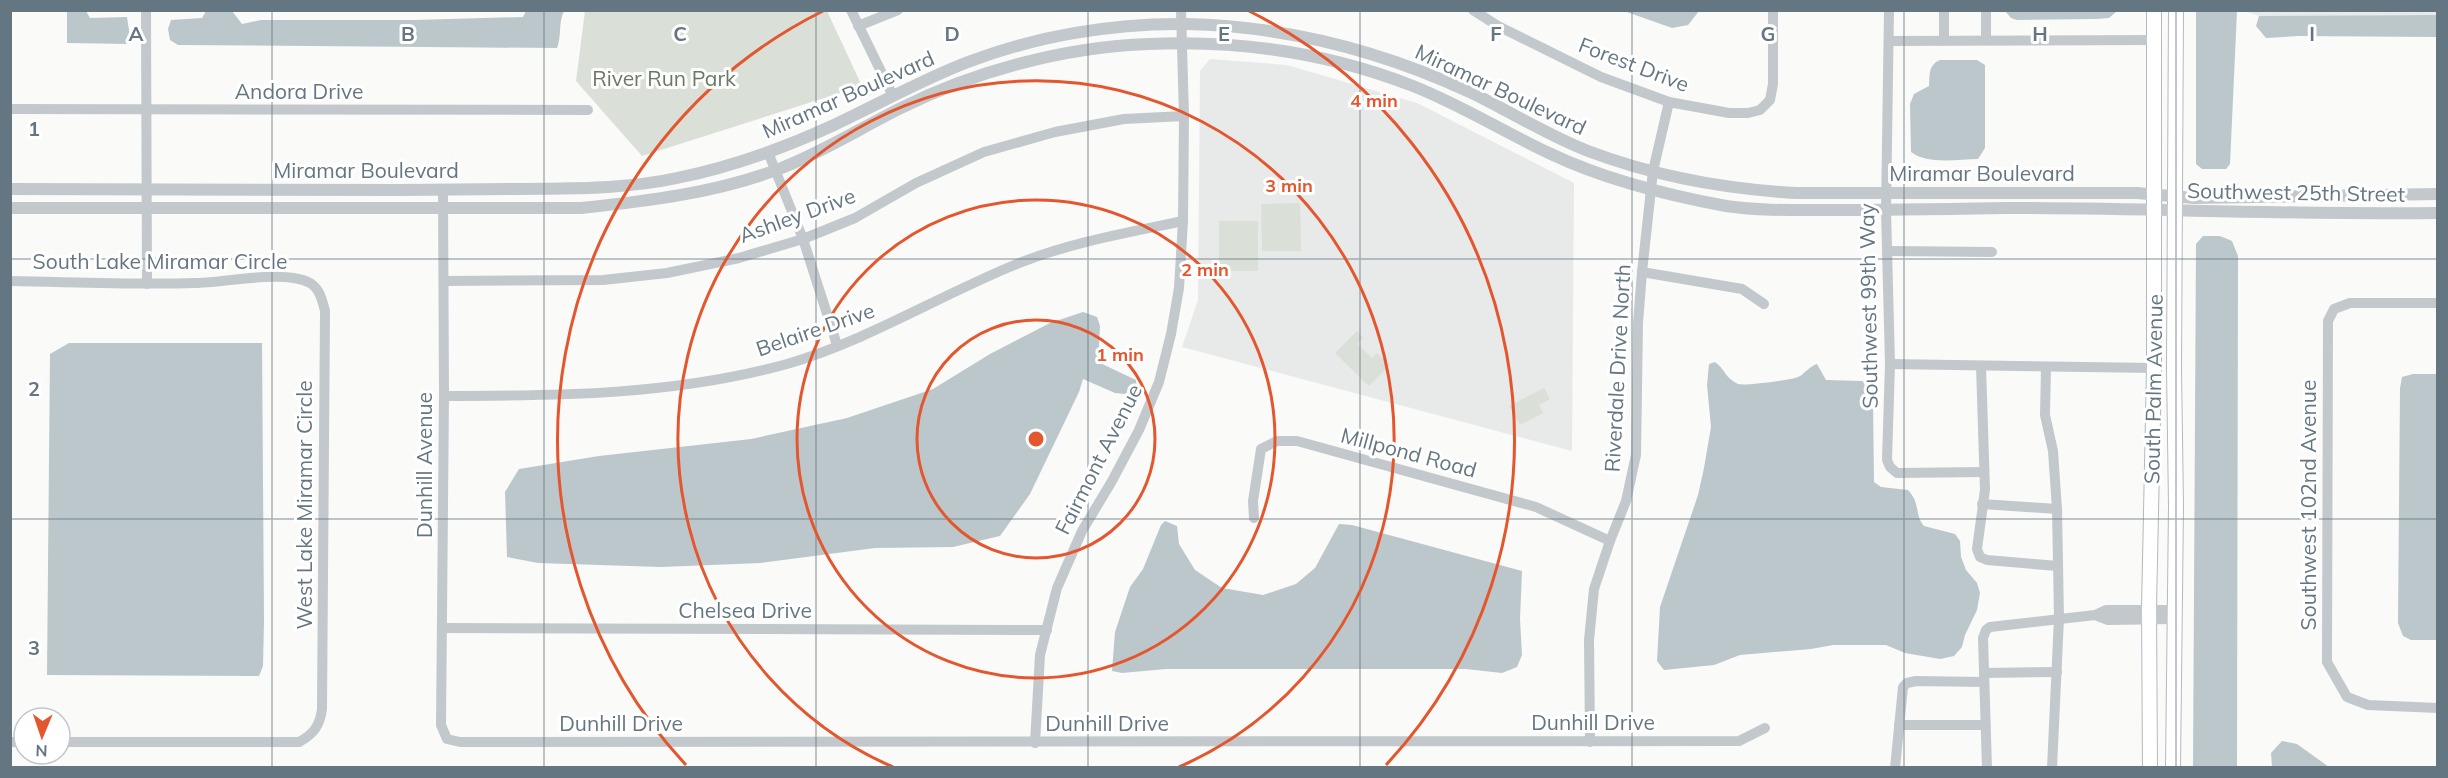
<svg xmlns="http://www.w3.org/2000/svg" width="2448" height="778" viewBox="0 0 2448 778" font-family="Mulish,sans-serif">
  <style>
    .built { fill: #e8e9e9 }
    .green { fill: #dadfd7 }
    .water { fill: #bbc7cb }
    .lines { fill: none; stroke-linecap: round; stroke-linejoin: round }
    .secondary-casing { stroke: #b3babf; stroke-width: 16 }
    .minor { stroke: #c3c8cc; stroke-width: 10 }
    .tertiary { stroke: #c3c8cc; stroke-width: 12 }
    .secondary { stroke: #fff; stroke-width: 14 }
    .grid { fill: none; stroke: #657683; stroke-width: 1.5; stroke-opacity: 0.55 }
    .ring { fill: none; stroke: #e4572e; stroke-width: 3 }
    .labels { text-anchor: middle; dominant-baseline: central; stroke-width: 6; stroke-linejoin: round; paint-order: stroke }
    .street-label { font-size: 21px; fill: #657683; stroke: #fff }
    .park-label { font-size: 21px; fill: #687a64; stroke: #fff }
    .grid-label { font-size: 20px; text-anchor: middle; font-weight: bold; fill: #657683; stroke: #fff; stroke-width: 6; stroke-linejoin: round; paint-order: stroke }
    .centre { fill: #e4572e; stroke: #fff; stroke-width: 3 }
    .ring-label { font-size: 18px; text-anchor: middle; font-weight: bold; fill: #e4572e; stroke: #fff; stroke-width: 6; stroke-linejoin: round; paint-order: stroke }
  </style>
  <rect width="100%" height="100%" fill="#fafaf8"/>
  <g class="built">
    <polygon points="2437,10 2438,15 2259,16 2244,11"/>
    <polygon points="1210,59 1287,65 1417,103 1574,183 1572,451 1182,347 1198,300 1200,71"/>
  </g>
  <g class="green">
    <polygon points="827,11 862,86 642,156 576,81 585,11"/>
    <polygon points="1300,203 1301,251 1262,251 1261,204"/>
    <rect x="1219" y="221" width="39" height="50"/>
    <polygon points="1357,331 1363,338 1357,344 1372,358 1377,353 1390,365 1369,386 1335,353"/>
    <polygon points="1544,388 1550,399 1539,405 1543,413 1520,425 1509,406"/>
  </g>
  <g class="water">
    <polygon points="67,11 86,11 90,18 127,17 131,44 67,43"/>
    <path d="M 206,11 L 232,11 L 242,24 L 261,20 L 414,20 L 523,17 L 526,11 L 564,11 C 558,23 562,35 557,48 L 178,45 L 170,40 L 168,29 L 171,20 L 202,18 Z"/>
    <polygon points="1624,11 1699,11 1688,25 1672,28"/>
    <polygon points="2005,11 2005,10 2117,11 2109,18 2096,19 2017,20 2011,18"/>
    <polygon points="2196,11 2237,11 2230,164 2226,169 2202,169 2196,164"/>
    <polygon points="2437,15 2437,37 2298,36 2266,38 2256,26 2259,16"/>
    <path d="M 1940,60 L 1977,60 L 1985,65 L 1985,148 L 1978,159 C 1958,159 1928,165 1911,152 L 1910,104 L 1914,94 L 1929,86 C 1930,75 1928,65 1940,60 Z"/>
    <polygon points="2203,236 2220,236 2232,241 2238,256 2237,767 2193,767 2196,244"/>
    <polygon points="1083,312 1097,317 1100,326 1098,362 1136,380 1137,390 1134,395 1115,393 1083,379 1079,392 1030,494 1000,536 953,547 875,548 761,563 661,567 538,563 507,557 505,492 519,469 599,456 751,439 847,418 933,389 990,354 1050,323"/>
    <polygon points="69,343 262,343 264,621 263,666 259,676 47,675 50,354"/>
    <path d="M 1715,362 C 1724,368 1726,379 1738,384 C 1745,386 1790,380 1798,377 C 1805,374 1808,367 1817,364 L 1826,380 L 1862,381 L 1871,387 L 1873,401 L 1874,482 L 1881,487 L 1908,490 C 1921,504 1914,514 1924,526 L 1955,534 L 1960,541 L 1961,557 L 1966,570 L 1977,583 L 1980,593 L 1977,610 L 1965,635 L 1962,647 L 1954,656 L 1940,659 L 1905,653 L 1886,645 L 1833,645 L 1811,649 L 1740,655 L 1714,665 L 1664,670 L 1657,661 L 1660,607 L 1698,495 L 1704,468 L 1711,427 L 1707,385 L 1709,364 Z"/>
    <polygon points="2413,374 2437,374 2437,640 2411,640 2403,636 2398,623 2400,388 2402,377"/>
    <polygon points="1165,521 1177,526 1179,544 1195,570 1222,588 1263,595 1296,584 1315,568 1339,524 1352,525 1522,571 1520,619 1522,655 1517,667 1502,673 1466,669 1166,669 1122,673 1112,671 1115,632 1130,587 1143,569 1161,525"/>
    <polygon points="2282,741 2297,744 2329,767 2272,767 2271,753"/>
  </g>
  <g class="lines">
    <g class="secondary-casing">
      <g id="secondary">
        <polyline points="2150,768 2149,609 2154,368 2154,10"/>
        <polyline points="2173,768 2176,506 2174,369 2176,10"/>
      </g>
    </g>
    <g class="minor">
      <polyline points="146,10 147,284"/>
      <polyline points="851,10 892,94"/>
      <polyline points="1473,10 1498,26 1601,77 1669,102 1729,113 1748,113 1760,110 1770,100 1773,84 1773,10"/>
      <polyline points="1889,10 1886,210 1890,364 1887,460 1890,467 1897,473 1984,472"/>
      <polyline points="1944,10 1944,41"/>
      <polyline points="1986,10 1986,40"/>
      <polyline points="858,26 898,10"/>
      <polyline points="1889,41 2154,40"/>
      <polyline points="10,109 588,110"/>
      <polyline points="768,152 803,239 837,345"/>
      <polyline points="443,190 444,396 441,725 447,739 460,742 1739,741 1765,728"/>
      <polyline points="1888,251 1992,252"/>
      <polyline points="1642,272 1742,289 1764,304"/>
      <path d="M 10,281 C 72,282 134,285 195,283 C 223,283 285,269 310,283 C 320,289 322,300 325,311 L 322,709 C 320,725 314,734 299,742 L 60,742"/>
      <polyline points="444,281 603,280 667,273 739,258 803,239 855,218 916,183 984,152 1055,132 1124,119 1184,116"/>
      <polyline points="2438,303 2350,303 2334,309 2328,321 2327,662 2347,697 2368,705 2438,708"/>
      <polyline points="1890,364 2154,368"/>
      <polyline points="1981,366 1985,490 1977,549 1980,557 1987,560 2057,566"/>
      <polyline points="2046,367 2045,415 2053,451 2057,509 2059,618 2052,768"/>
      <path d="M 444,396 C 559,396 675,395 787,364 C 866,341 937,297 1012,266 C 1067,243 1125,233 1183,221"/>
      <polyline points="1982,504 2057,509"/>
      <polyline points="1254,518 1253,501 1261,449 1277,441 1297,441 1536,507 1610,541"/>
      <polyline points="2095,615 2108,620 2175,619"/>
      <polyline points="442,628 1047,630"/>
      <polyline points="1984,673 2057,672"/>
      <polyline points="1899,725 1985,725"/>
      <polyline points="10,742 24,742"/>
      <polyline points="1590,742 1589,640 1594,589 1610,541 1626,501 1636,455 1638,323 1642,272 1653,171 1669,102"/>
      <polyline points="1035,743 1040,655 1057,588 1082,531 1112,481 1139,430 1159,382 1171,334 1179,288 1183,221 1184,116 1181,10"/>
      <polyline points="1895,768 1903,687 1907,683 1916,681 1984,682"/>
      <polyline points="1987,768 1983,638 1986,630 1990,627 2095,615 2106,610 2175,610"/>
    </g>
    <g class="tertiary">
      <path d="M 10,189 C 140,189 270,190 399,190 C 437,190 473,189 511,189 C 567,188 621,190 677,178 C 731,167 784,148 834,125 C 879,104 921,80 968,62 C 1036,36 1113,23 1186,24 C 1285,26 1382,51 1472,93 C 1511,112 1547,135 1588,151 C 1654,176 1725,189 1796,193 L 2137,193 L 2194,198 L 2438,194"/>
      <path d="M 10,208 L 581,208 C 648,201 715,193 779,169 C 821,153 859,129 899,109 C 975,71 1064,47 1149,44 C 1239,40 1329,53 1413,86 C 1461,105 1504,132 1551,154 C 1606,180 1666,195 1726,206 C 1760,211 1797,210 1831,210 C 1889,210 1947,209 2005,208 C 2149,208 2293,215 2438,213"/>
    </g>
    <use href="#secondary" class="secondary"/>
  </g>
  <path class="grid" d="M 272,10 L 272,768M 544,10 L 544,768M 816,10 L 816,768M 1088,10 L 1088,768M 1360,10 L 1360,768M 1632,10 L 1632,768M 1904,10 L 1904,768M 2176,10 L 2176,768M 10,259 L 2438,259M 10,519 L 2438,519"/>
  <g class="ring">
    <circle cx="1036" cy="439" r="119"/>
    <circle cx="1036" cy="439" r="239"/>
    <path d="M893 767A358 358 0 1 1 1179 767"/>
    <path d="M686 765A478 478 0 0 1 823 11M1249 11A478 478 0 0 1 1386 765"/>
  </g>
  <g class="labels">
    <g class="street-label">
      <text transform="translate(1634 64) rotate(21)">Forest Drive</text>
      <text transform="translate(1501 89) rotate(25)">Miramar Boulevard</text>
      <text x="299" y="91">Andora Drive</text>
      <text transform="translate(848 94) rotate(-24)">Miramar Boulevard</text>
      <text x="366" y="170">Miramar Boulevard</text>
      <text x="1982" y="173">Miramar Boulevard</text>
      <text transform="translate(2296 192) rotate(1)">Southwest 25th Street</text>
      <text transform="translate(797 215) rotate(-20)">Ashley Drive</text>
      <text x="160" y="261">South Lake Miramar Circle</text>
      <text transform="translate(1868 306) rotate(-91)">Southwest 99th Way</text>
      <text transform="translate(815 329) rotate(-19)">Belaire Drive</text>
      <text transform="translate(1617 368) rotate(-87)">Riverdale Drive North</text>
      <text transform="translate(2153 389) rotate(-89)">South Palm Avenue</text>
      <text transform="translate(1409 452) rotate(15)">Millpond Road</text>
      <text transform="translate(1098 459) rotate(-63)">Fairmont Avenue</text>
      <text transform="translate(424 465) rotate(-90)">Dunhill Avenue</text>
      <text transform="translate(304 505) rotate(-90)">West Lake Miramar Circle</text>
      <text transform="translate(2308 505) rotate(-90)">Southwest 102nd Avenue</text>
      <text x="745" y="610">Chelsea Drive</text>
      <text x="1593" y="722">Dunhill Drive</text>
      <text x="621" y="723">Dunhill Drive</text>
      <text x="1107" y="723">Dunhill Drive</text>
    </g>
    <g class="park-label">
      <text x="664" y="78">River Run Park</text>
    </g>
  </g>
  <g class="grid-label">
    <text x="136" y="41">A</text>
    <text x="408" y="41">B</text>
    <text x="680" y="41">C</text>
    <text x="952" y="41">D</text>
    <text x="1224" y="41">E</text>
    <text x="1496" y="41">F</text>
    <text x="1768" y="41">G</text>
    <text x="2040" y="41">H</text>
    <text x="2312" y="41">I</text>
    <text x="34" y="136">1</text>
    <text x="34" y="396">2</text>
    <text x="34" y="655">3</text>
  </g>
  <circle cx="1036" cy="439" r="9" class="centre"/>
  <g class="ring-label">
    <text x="1374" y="107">4 min</text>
    <text x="1289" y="192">3 min</text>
    <text x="1205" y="276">2 min</text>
    <text x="1120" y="361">1 min</text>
  </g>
  <rect width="2448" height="778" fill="none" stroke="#657683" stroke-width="24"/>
  <g transform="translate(42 736) rotate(182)"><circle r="28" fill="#ffffff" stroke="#c1c8cd" stroke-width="1.5"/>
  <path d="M0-4.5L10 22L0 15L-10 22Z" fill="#e4572e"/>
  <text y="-9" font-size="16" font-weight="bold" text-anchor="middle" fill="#657683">N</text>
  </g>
</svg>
